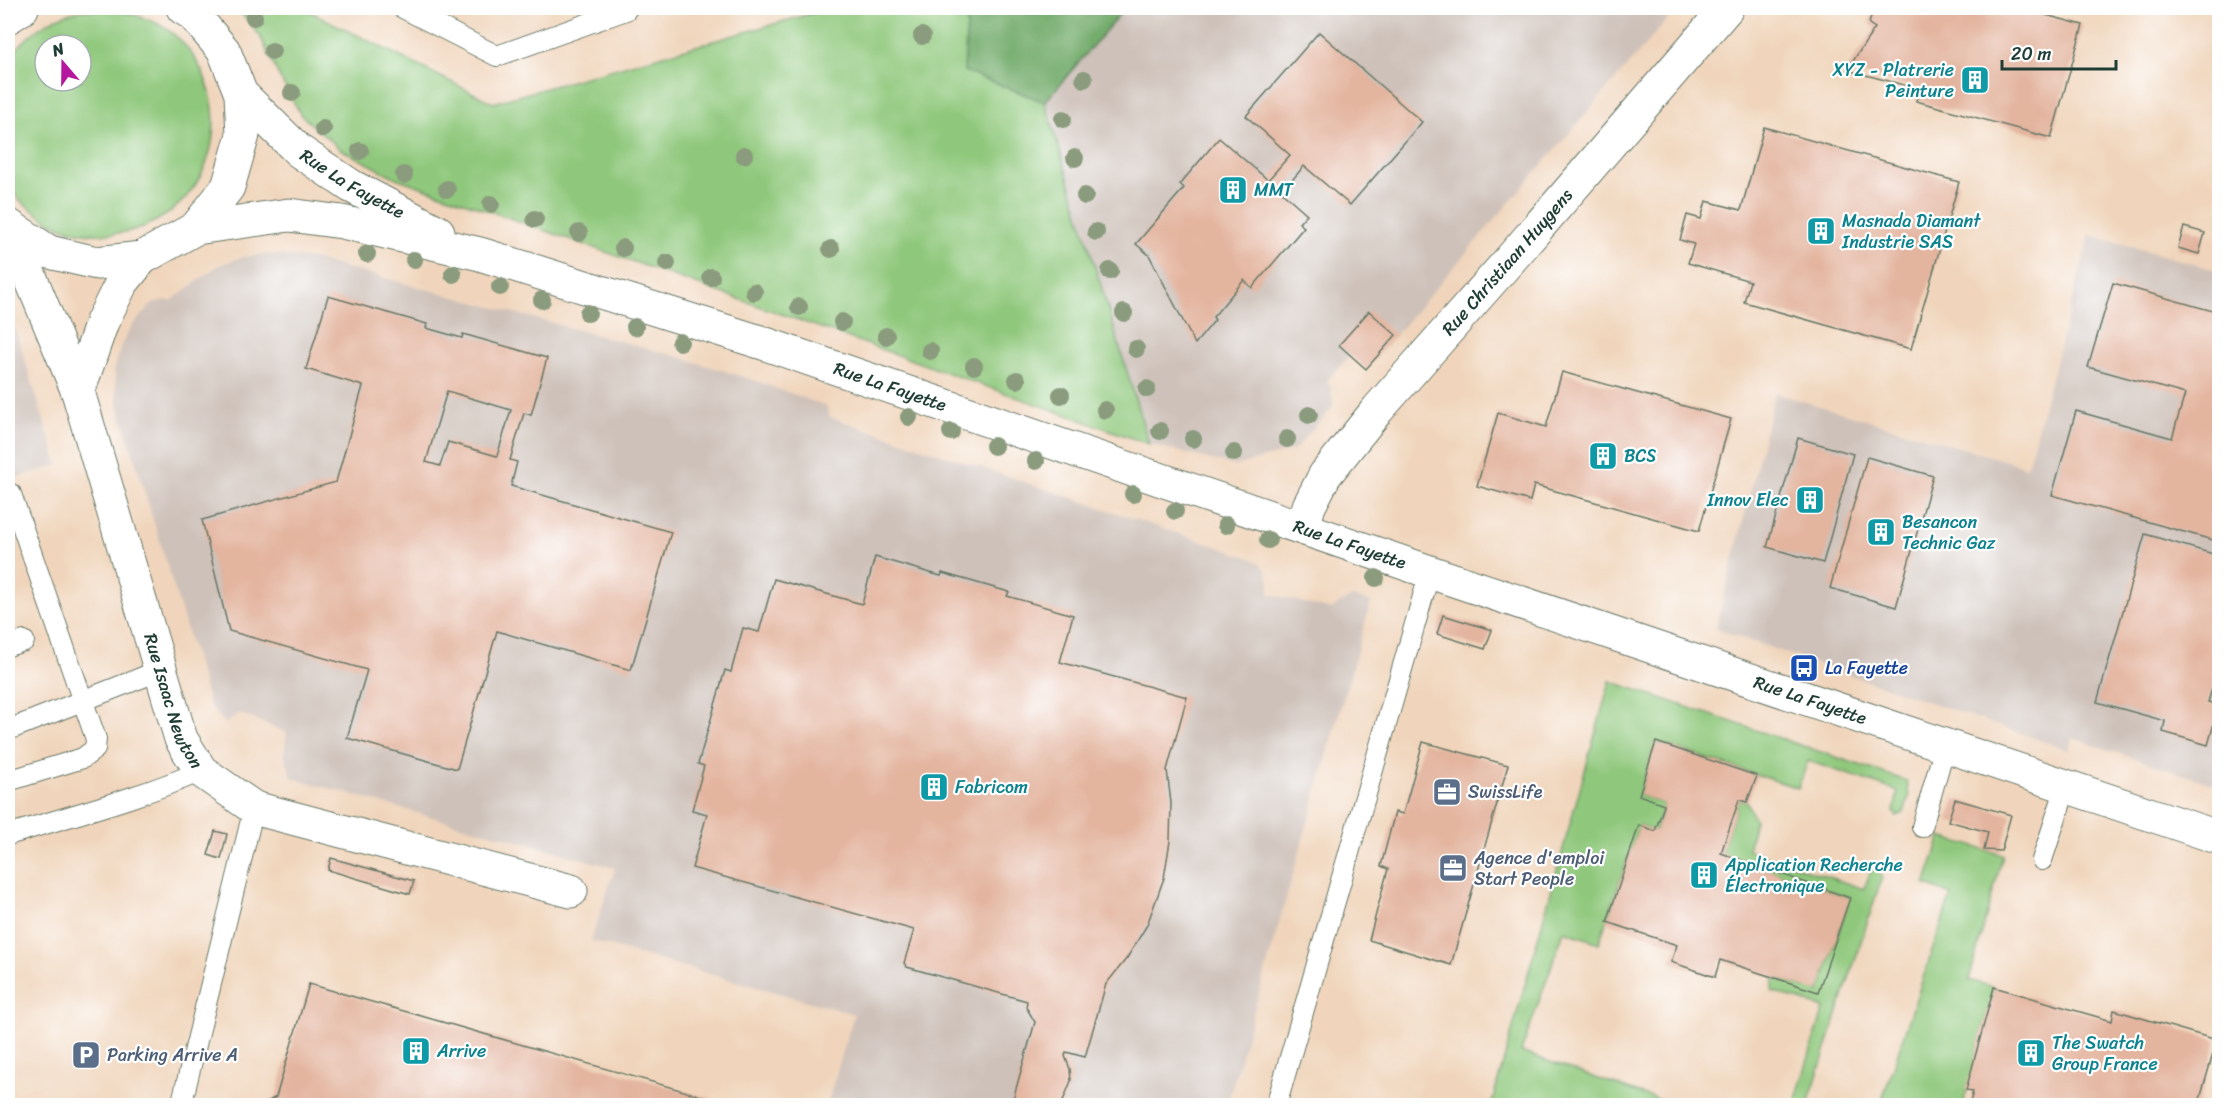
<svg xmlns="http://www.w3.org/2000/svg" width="2227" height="1113" viewBox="0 0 2227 1113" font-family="Sriracha,sans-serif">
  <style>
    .built { fill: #f0d5bc; fill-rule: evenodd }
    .industrial { fill: #cec1b9 }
    .green { fill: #8fc87c; stroke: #578258; stroke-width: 1.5; fill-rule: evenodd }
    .forest { fill: #73ac6c; stroke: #497450; stroke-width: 1.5 }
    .building { fill: #e3b49e; fill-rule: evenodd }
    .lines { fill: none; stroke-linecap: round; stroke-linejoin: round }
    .service-casing { stroke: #677766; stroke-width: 22 }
    .minor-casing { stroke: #677766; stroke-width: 35 }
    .service { stroke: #fff; stroke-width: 20 }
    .minor { stroke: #fff; stroke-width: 33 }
    .tree { fill: #8b9b7e }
    .labels { text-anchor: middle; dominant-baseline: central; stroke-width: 4.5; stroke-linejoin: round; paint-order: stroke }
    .culture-label { font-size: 18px; fill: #0d838f; stroke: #fff; text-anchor: start }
    .street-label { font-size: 18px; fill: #1f3d34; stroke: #fff }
    .transit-label { font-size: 18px; fill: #164399; stroke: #fff; text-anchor: start }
    .service-label { font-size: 18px; fill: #4e5e75; stroke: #fff; text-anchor: start }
  </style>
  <rect width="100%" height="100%" fill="#fff"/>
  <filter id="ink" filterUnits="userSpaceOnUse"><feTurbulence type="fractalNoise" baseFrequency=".0167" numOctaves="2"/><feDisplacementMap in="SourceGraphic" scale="12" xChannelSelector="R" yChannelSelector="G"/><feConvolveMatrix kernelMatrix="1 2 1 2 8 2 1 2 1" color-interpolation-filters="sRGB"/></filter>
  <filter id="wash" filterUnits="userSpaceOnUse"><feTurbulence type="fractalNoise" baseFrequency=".008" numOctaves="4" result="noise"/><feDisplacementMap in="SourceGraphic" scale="24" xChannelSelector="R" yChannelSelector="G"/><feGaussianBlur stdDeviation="1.35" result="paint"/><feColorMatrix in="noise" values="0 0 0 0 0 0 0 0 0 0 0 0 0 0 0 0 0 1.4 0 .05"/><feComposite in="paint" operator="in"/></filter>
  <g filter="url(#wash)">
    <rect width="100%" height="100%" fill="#ede3c3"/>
    <g class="built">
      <path d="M 8,8 L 237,8 L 260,36 L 280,78 L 340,149 L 396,178 L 1148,443 L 1045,102 L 1125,8 L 2219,8 L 2219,1105 L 8,1105 ZM 45,45 L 81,45 L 81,81 L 45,81 Z"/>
      <polygon points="303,8 825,8 824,10 493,103"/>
    </g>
    <g class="industrial">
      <polygon points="1125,8 1677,8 1366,369 1350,355 1326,382 1331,387 1333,407 1294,450 1235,466 1149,444 1045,102"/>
      <polygon points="2090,235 2219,271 2219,786 2072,738 2069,750 1716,629 1775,393 2027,467"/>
      <polygon points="266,254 313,259 679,357 753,380 826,406 830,417 1251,558 1261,564 1267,572 1270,583 1269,594 1332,610 1340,603 1353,597 1371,602 1227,1105 827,1105 854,1014 591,941 615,868 292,778 284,754 287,733 239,713 226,724 210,706 117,401 114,368 121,346 131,327 153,303 165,300 171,301 219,265 243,257"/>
      <polygon points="8,306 58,465 8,480"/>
    </g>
    <g class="green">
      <polygon points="237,8 303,8 493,103 824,10 825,8 968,8 964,71 1045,102 1149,444 396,178 340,149 301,115 280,78 260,36"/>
      <path d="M 113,9 C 136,15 161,21 179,39 C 248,109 209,228 108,234 C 87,235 65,231 47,220 C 35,213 12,197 8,184 C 5,176 8,164 8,156 C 8,124 7,93 8,61 C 23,37 51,15 80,11 C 91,10 102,10 113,9 ZM 45,45 L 81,45 L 81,81 L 45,81 Z"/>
      <polygon points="1610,681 1907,781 1909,797 1904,813 1897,816 1894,812 1898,791 1808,761 1798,788 1656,742 1639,795 1664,804 1655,831 1639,825 1599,943 1564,931 1521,1052 1674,1105 1491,1106"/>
      <polygon points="1739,800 1747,802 1755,820 1748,850 1864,889 1873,864 1882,877 1808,1104 1794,1105 1824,1008 1772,991 1774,978 1819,992 1850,898 1721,853"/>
      <polygon points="1941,837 2003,855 1969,980 1994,987 1963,1105 1880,1106 1951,895 1925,884"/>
    </g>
    <polygon class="forest" points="968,8 1125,8 1045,102 964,71"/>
    <g id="blocks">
      <g class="building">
        <polygon points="1873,8 2020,8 2083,25 2051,138 1916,101 1919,89 1847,70 1875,28 1869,24"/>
        <polygon points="1319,32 1422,122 1350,205 1304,166 1282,192 1307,214 1299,223 1304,227 1252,288 1244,280 1213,317 1215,320 1195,344 1149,255 1136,244 1184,188 1180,184 1219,138 1268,180 1290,155 1246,116"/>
        <polygon points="1764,127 1959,182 1911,349 1744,302 1750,281 1688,263 1694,244 1680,240 1687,215 1701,219 1706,201 1741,210"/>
        <polygon points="2184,227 2205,233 2199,254 2178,248"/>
        <polygon points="2113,283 2220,313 2220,542 2052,495 2076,411 2172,438 2185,394 2088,367"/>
        <path d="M 328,296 L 427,324 L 426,328 L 462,338 L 463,334 L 547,358 L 531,415 L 524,413 L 510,460 L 517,462 L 511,486 L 671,532 L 631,670 L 497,631 L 457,769 L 347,738 L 367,670 L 229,631 L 202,520 L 336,482 L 363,386 L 306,369 ZM 447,391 L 511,410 L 497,456 L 448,442 L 440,466 L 426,462 Z"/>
        <polygon points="1369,311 1396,335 1366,369 1339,345"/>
        <polygon points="1562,372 1731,419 1699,531 1534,485 1530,501 1477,486 1498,413 1546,427"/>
        <polygon points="1798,438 1853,454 1823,563 1767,547"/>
        <polygon points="1867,457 1933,476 1896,607 1830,588"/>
        <polygon points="2145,534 2220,556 2220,663 2208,702 2219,705 2208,745 2163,732 2165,721 2097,702"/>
        <polygon points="875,557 941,576 942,573 1009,592 1007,596 1073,615 1060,662 1187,697 1167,770 1171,803 1170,841 1164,878 1147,925 1127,958 1106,984 1085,1057 1066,1052 1065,1056 1070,1069 1071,1081 1061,1106 1011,1106 1035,1022 1026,1007 1027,1001 907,967 904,963 914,930 692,868 707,814 692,810 704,766 698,764 725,670 731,672 743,628 759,632 774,579 862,604"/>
        <polygon points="1443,615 1492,630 1485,649 1437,634"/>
        <polygon points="1423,742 1508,765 1451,965 1369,940 1388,869 1381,866 1395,812 1403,814"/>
        <polygon points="1656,742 1757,776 1747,802 1739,800 1721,853 1850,898 1818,992 1720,960 1715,977 1671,962 1677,945 1607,922 1639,825 1655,831 1664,806 1664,804 1639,795"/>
        <polygon points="1955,799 2011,815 2001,851 1984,850 1988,832 1948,821"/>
        <polygon points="215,831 227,834 221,859 208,855"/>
        <polygon points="331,858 414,881 410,894 328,870"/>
        <polygon points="309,984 733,1105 732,1106 260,1106 276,1097"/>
        <polygon points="1994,987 2112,1021 2114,1010 2217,1040 2198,1106 1969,1106 1973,1091 1966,1090"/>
      </g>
    </g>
  </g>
  <g filter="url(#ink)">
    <use href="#blocks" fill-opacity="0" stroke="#677766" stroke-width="1.5"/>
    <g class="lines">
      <g class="service-casing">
        <g id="service">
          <polyline points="403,8 497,56 626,10 627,8"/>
          <polyline points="8,646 24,641"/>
          <polyline points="8,730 161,670"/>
          <polyline points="8,781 83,758 95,749 96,739 11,494"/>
          <polyline points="1922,827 1945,746"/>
          <path d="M 8,835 C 73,815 139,798 201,771"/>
          <polyline points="2042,860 2066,787"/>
          <polyline points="181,1106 254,808"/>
          <polyline points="1276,1106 1430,572"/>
        </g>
      </g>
      <g class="minor-casing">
        <g id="minor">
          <polyline points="8,17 22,8"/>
          <path id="s1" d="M 241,94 L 299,151 L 351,186 L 438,232"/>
          <polyline points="8,225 49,252 97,263 142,258 196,228 228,187 243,135 241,94 224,51 193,14 183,8"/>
          <path id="s2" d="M 10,228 L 78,392 L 181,739 L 201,771 L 254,808 L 571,891"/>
          <path id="s3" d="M 196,228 L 289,215 L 342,222 L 480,254 L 760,342 L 1430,572 L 2220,838"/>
          <polyline points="78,392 102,322 121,284 142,258"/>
          <path id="s4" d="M 1303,528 L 1309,506 L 1325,475 L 1378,409 L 1515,254 L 1727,8"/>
        </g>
      </g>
      <use href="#service" class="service"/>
      <use href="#minor" class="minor"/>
    </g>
    <g class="tree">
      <circle cx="254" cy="17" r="9"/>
      <circle cx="922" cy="36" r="9"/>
      <circle cx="272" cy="51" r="9"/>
      <circle cx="1084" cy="79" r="9"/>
      <circle cx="292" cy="93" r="9"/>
      <circle cx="1063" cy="119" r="9"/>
      <circle cx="323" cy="129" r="9"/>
      <circle cx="360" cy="151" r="9"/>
      <circle cx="744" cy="155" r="9"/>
      <circle cx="1075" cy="158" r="9"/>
      <circle cx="404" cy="175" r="9"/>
      <circle cx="447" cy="189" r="9"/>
      <circle cx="1085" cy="196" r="9"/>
      <circle cx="491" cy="204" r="9"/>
      <circle cx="535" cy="219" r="9"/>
      <circle cx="1096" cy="232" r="9"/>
      <circle cx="579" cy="233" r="9"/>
      <circle cx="623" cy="248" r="9"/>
      <circle cx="831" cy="249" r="9"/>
      <circle cx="367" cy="254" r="9"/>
      <circle cx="414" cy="260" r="9"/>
      <circle cx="667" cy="263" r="9"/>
      <circle cx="1110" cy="271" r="9"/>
      <circle cx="453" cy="274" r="9"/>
      <circle cx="711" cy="277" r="9"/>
      <circle cx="500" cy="287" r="9"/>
      <circle cx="754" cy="292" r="9"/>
      <circle cx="542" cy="300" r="9"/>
      <circle cx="799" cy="307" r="9"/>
      <circle cx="588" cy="313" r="9"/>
      <circle cx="1124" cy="313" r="9"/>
      <circle cx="842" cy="322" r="9"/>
      <circle cx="635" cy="327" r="9"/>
      <circle cx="886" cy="336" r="9"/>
      <circle cx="680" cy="342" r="9"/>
      <circle cx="1136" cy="349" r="9"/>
      <circle cx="930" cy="351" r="9"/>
      <circle cx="974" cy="366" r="9"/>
      <circle cx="1017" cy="380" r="9"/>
      <circle cx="1147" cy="389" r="9"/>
      <circle cx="1061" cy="395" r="9"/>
      <circle cx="1105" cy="410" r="9"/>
      <circle cx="1309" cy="415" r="9"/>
      <circle cx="909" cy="417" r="9"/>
      <circle cx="1160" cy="431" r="9"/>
      <circle cx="951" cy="432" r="9"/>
      <circle cx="1193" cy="439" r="9"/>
      <circle cx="1287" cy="439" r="9"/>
      <circle cx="994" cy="446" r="9"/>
      <circle cx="1234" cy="453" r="9"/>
      <circle cx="1036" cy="461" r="9"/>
      <circle cx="1133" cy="494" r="9"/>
      <circle cx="1175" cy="511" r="9"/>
      <circle cx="1226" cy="525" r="9"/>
      <circle cx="1268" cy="540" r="9"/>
      <circle cx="1376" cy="578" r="9"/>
    </g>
  </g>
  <defs>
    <g id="building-square" transform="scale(1.5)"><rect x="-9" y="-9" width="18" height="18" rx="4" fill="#0f9aa8" stroke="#fff"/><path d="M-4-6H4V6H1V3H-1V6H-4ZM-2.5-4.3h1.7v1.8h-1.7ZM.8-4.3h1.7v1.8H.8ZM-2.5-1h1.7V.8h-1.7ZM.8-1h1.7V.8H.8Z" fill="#fff"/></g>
    <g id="bus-square" transform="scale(1.5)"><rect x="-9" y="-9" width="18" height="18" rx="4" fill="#1a4fb4" stroke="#fff"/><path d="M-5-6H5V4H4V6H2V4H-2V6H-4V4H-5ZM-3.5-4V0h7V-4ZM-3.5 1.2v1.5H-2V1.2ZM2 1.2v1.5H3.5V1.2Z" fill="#fff"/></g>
    <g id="office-square" transform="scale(1.5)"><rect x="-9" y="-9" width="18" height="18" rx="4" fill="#5c6f8a" stroke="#fff"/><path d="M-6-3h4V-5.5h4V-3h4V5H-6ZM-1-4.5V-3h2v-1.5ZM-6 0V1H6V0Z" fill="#fff"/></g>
    <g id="parking-square" transform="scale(1.5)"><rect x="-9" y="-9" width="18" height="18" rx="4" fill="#5c6f8a" stroke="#fff"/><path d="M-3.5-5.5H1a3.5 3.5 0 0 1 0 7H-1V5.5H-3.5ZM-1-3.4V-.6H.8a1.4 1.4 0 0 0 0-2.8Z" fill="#fff"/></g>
  </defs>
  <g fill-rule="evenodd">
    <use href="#building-square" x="1975" y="80"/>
    <use href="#building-square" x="1233" y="190"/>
    <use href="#building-square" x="1821" y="231"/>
    <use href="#building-square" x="1603" y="456"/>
    <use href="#building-square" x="1810" y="500"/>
    <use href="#building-square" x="1881" y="532"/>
    <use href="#bus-square" x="1804" y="668"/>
    <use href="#building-square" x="934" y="787"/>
    <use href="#office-square" x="1447" y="792"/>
    <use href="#office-square" x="1453" y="868"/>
    <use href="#building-square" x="1704" y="875"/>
    <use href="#building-square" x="416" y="1051"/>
    <use href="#building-square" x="2031" y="1053"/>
    <use href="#parking-square" x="86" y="1055"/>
  </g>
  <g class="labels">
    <g class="culture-label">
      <text x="1954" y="70" text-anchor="end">XYZ - Platrerie<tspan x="1954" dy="21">Peinture</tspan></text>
      <text x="1254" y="190">MMT</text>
      <text x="1842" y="221">Masnada Diamant<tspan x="1842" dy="21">Industrie SAS</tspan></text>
      <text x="1624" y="456">BCS</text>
      <text x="1789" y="500" text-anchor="end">Innov Elec</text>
      <text x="1902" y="522">Besancon<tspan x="1902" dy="21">Technic Gaz</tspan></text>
      <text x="955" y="787">Fabricom</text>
      <text x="1725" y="865">Application Recherche<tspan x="1725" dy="21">Électronique</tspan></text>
      <text x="2052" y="1043">The Swatch<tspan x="2052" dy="21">Group France</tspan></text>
      <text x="437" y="1051">Arrive</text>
    </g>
    <g class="street-label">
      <text stroke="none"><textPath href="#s1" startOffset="144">Rue La Fayette</textPath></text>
      <text stroke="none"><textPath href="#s4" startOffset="338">Rue Christiaan Huygens</textPath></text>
      <text stroke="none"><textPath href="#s3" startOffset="720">Rue La Fayette</textPath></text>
      <text stroke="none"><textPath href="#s3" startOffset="1206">Rue La Fayette</textPath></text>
      <text stroke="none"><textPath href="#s2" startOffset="501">Rue Isaac Newton</textPath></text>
      <text stroke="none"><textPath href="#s3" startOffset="1692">Rue La Fayette</textPath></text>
    </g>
    <g class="transit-label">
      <text x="1825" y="668">La Fayette</text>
    </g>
    <g class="service-label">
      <text x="1468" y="792">SwissLife</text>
      <text x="1474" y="858">Agence d'emploi<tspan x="1474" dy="21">Start People</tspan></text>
      <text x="107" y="1055">Parking Arrive A</text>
    </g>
  </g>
  <rect width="2227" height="1113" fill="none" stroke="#fff" stroke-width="30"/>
  <g transform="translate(63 63) rotate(340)"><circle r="28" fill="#ffffff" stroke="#a5b1ae" stroke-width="1.5"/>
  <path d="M0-4.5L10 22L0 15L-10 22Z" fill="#b5179e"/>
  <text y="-9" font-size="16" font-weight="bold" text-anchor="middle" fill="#1f3d34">N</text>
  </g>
  <path d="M2002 60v9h114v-9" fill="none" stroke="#1f3d34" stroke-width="3"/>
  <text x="2011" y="60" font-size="18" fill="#1f3d34" stroke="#ffffff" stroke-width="4.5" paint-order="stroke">20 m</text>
</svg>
